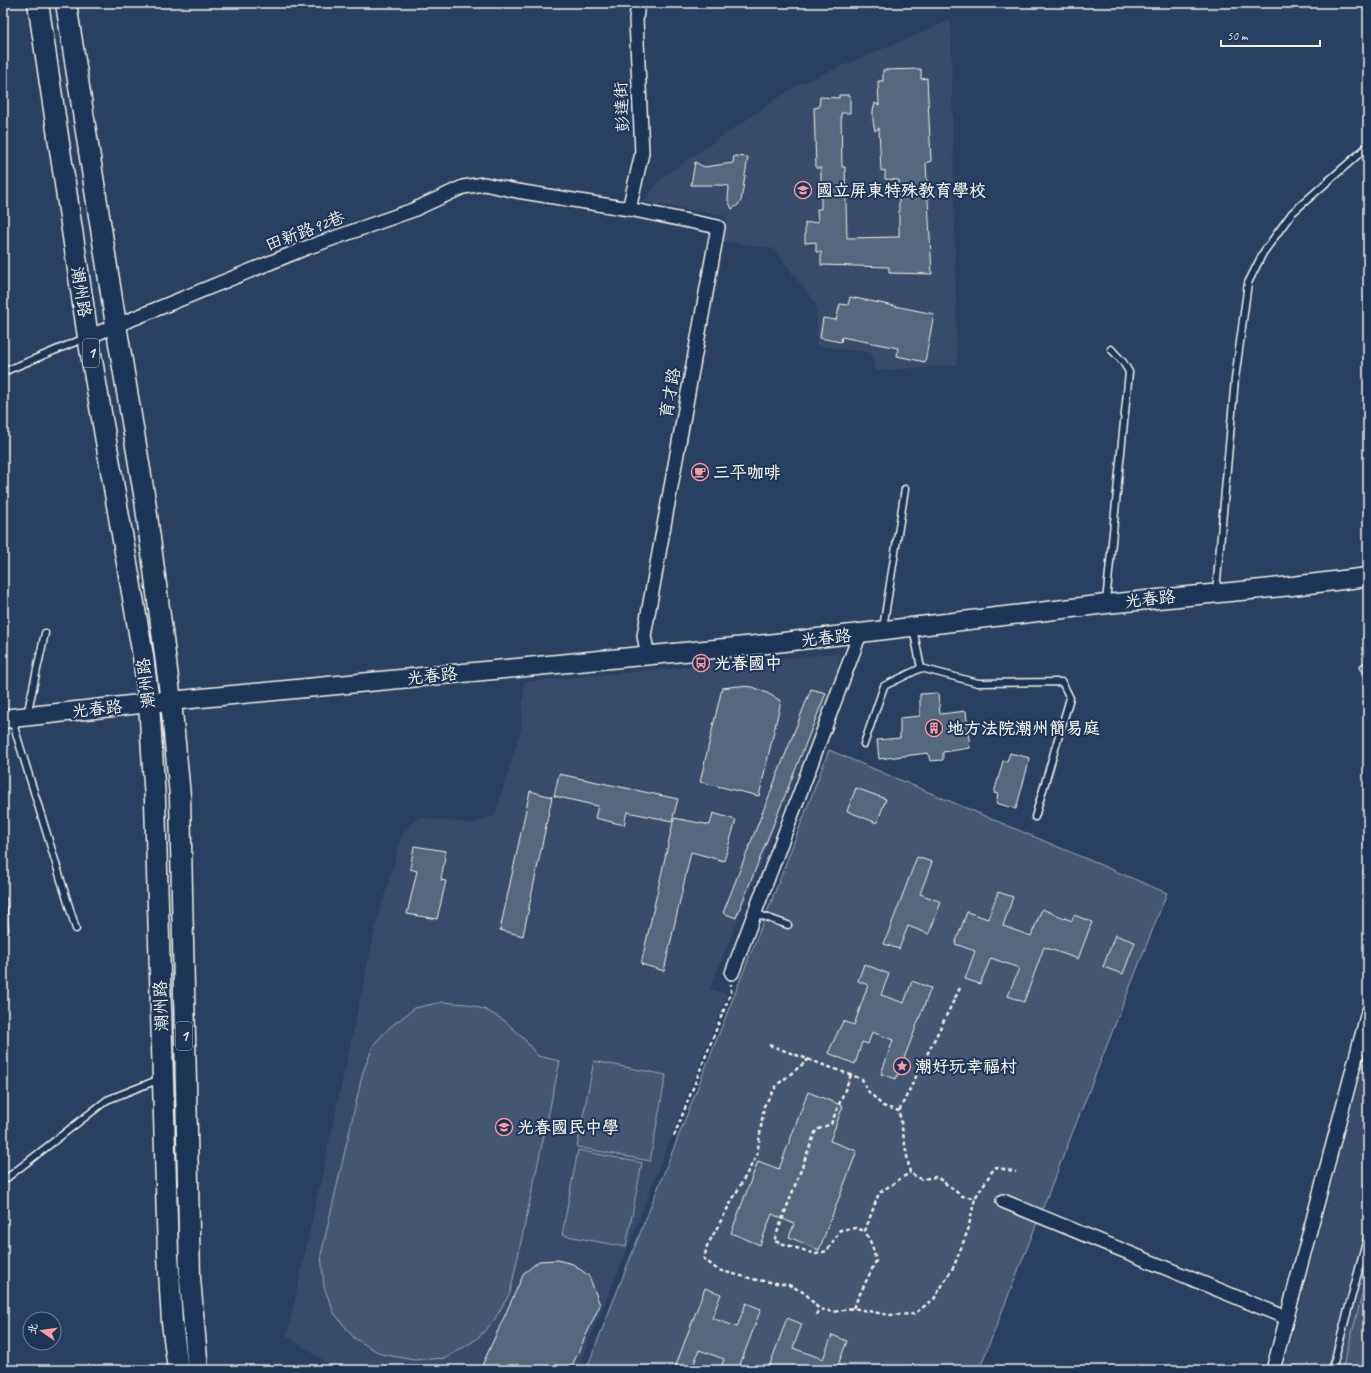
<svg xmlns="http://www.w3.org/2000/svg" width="1371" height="1373" viewBox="0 0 1371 1373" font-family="Caveat,'LXGW WenKai TC',sans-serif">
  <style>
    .built { fill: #374c69 }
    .green { fill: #445771; stroke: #9ca4ac }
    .building { fill: #56677d; stroke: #f4f1e8 }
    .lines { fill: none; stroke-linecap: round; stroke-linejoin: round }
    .lane-casing { stroke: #f4f1e8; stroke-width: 9 }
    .street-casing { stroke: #f4f1e8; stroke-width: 16 }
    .secondary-casing { stroke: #f4f1e8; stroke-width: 21 }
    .primary-casing { stroke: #f4f1e8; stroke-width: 23 }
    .path { stroke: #f4f1e8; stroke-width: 2.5; stroke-dasharray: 4 3; stroke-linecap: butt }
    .lane { stroke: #1d3557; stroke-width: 6 }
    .street { stroke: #1d3557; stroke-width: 13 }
    .secondary { stroke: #1d3557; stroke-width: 18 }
    .primary { stroke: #1d3557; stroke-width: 20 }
    .labels { text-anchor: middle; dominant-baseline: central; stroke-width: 4; stroke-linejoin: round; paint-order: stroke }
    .shield { fill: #1d3557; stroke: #b4b9bc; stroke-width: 1 }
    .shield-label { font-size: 16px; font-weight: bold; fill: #f4f1e8 }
    .street-label { font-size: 17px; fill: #f4f1e8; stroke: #1d3557 }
    .poi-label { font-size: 17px; font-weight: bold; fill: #f4f1e8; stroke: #1d3557; text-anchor: start }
  </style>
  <rect width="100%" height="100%" fill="#2a4060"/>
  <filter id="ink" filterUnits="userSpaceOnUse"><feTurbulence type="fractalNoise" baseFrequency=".025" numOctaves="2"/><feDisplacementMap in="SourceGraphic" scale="8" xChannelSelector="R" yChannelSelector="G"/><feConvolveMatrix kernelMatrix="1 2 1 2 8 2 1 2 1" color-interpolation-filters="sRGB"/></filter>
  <g filter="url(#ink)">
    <g class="built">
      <polygon points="951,20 957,365 875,371 871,353 817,346 816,304 774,249 723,241 727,216 644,202 661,178 797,85"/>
      <polygon points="839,653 838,674 710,989 727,994 623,1260 576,1370 338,1370 287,1336 377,921 403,832 419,817 472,824 495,815 521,729 524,682"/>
      <polygon points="1368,1045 1368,1370 1283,1370"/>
    </g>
    <g class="green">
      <polygon points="829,750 1167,893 979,1370 586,1370 773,897"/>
      <polygon points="442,1002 467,1004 486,1010 505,1021 524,1039 538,1056 560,1061 510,1293 493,1322 477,1339 446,1358 414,1360 381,1354 354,1338 334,1313 324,1287 321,1255 363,1072 374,1044 390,1027 415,1008"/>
      <polygon points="594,1061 666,1075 650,1161 577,1147"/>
      <polygon points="578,1150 642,1163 626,1247 562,1235"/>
      <polygon points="1368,1273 1368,1370 1342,1370"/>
    </g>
    <g class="building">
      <polygon points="921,69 921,79 927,78 931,161 926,163 932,274 889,273 889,267 821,265 821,252 816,252 816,242 805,243 805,223 818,222 817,209 821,209 821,168 816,168 814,108 819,107 820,97 839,98 839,95 850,95 850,113 841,113 842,167 845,167 847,238 899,237 899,180 885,179 885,170 881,171 879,128 875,131 873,121 873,111 875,103 879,105 878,81 883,81 883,70"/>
      <polygon points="734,156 748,157 741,201 738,205 732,209 728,200 729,186 718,185 691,185 695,162 704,167 733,163"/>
      <polygon points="850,297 934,314 925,362 897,356 898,348 842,337 841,342 820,338 823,318 836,320 840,304 848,305"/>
      <polygon points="738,686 753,687 767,693 781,701 759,796 700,782 722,688"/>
      <polygon points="811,689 826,693 736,918 723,913"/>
      <polygon points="938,693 940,714 966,711 970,748 943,752 943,760 930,761 928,753 879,759 877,740 900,738 900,718 920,716 920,694"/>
      <polygon points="1010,753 1030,758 1016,809 996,803 998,794 994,793 1003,761 1007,761"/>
      <polygon points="559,774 678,799 672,821 627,812 624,825 595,818 598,806 554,796"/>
      <polygon points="856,788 886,799 877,823 847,811"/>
      <polygon points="530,791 552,797 523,936 500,930"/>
      <polygon points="713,813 736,820 724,861 691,852 664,971 641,964 674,818 710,825"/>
      <polygon points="414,846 446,851 441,880 446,881 437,919 407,914 417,871 410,869"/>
      <polygon points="917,857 932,862 920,894 941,902 929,934 908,926 899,949 884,944"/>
      <polygon points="998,892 1013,897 1003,926 1031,936 1042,909 1072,921 1074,915 1092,922 1078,959 1044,947 1024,1002 1008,996 1019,968 991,958 980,984 965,979 975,951 955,944 967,912 988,919"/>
      <polygon points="1115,935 1135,942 1123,974 1103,967"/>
      <polygon points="864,964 889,974 881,995 904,1003 912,981 931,988 896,1079 881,1074 893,1040 872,1032 868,1044 862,1042 855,1064 828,1053 843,1021 854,1025 868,985 858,981"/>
      <polygon points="808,1092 843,1106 830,1141 857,1151 819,1250 789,1237 794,1224 772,1214 760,1245 731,1233 758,1161 779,1169"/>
      <polygon points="557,1260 573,1264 589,1276 600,1305 570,1370 480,1370 524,1273 539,1261"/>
      <polygon points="705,1288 721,1294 712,1318 737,1327 746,1303 761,1309 738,1370 720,1370 724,1359 699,1350 692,1370 674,1370"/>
      <polygon points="787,1318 802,1324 793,1348 823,1359 832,1335 847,1341 838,1365 849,1370 768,1370"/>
    </g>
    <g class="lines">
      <g class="lane-casing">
        <g id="lane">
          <polyline points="3,372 85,338"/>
          <polyline points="1216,591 1235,379 1248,283 1263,253 1292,213 1368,146"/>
          <polyline points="1106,602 1129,372 1123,362 1111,349"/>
          <polyline points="883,628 905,489"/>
          <polyline points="913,628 921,668"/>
          <polyline points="1364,667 1368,669"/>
          <polyline points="27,715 45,633"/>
          <polyline points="12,720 76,929"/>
          <polyline points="864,744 884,686 921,668 978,683 1062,682 1070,698 1035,817"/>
          <polyline points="1367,872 1368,870"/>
          <polyline points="3,900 5,930 3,930"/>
          <polyline points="754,913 788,925"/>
          <polyline points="3,1181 107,1100 160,1079"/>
          <polyline points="1332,1370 1368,1235"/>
        </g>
      </g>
      <g class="street-casing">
        <g id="street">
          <polyline points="629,209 642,153 636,19 638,3"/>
          <polyline points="88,337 306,248 413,210 463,187 484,184 517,191 629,209 718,227 644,636 648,655"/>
          <polyline points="732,973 860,634"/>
          <polyline points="1003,1201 1287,1318"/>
          <polyline points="1273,1370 1368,1012"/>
        </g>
      </g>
      <g class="secondary-casing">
        <polyline id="secondary" points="3,719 149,703 767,644 1106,604 1292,586 1368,577"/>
      </g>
      <g class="primary-casing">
        <g id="primary">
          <polyline points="38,3 88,337 143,656 149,703 155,800 168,1255 172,1322 178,1370"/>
          <polyline points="66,3 116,325 145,500 171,701 180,796 190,1279 198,1370"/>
        </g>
      </g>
      <g class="path">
        <polyline points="960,988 899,1111 910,1173 921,1179 937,1177 962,1196 975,1198"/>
        <polyline points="769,1045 862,1079 867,1090 883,1106 899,1111"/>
        <polyline points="809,1059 777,1085 764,1106 757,1155 707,1246 704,1259 718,1270 757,1280 789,1285 805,1293 819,1309 834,1312 853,1308 889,1315 914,1314 934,1299 954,1266 968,1230 975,1198 995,1167 1016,1172"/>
        <polyline points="851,1075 831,1124 816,1130 774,1241 816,1254 827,1251 840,1230 855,1228 865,1231"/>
        <polyline points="674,1136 731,992 731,984"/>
        <polyline points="853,1308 876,1261 872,1245 865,1231 879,1193 903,1177 910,1173"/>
        <polyline points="816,1315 819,1309"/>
      </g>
      <use href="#lane" class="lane"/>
      <use href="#street" class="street"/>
      <use href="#secondary" class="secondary"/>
      <use href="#primary" class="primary"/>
    </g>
  </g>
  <defs>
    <g id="school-ring" transform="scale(0.9)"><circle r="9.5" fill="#1d3557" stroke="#ff9aa2" stroke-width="1.5"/><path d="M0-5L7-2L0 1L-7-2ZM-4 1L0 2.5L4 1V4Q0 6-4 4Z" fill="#ff9aa2"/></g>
    <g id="cafe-ring" transform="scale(0.9)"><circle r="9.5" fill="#1d3557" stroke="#ff9aa2" stroke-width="1.5"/><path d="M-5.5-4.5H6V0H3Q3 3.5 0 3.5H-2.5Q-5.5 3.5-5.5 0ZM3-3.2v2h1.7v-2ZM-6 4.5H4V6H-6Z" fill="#ff9aa2"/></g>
    <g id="bus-ring" transform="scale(0.9)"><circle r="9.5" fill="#1d3557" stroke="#ff9aa2" stroke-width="1.5"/><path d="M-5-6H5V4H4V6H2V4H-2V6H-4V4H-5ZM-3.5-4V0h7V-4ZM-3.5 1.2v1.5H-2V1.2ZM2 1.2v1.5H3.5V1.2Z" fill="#ff9aa2"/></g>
    <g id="building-ring" transform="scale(0.9)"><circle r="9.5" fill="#1d3557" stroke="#ff9aa2" stroke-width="1.5"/><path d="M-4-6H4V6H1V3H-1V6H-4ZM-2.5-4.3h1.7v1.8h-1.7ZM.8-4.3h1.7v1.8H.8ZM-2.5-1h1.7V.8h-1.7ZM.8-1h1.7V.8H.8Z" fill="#ff9aa2"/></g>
    <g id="sight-ring" transform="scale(0.9)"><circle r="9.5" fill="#1d3557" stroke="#ff9aa2" stroke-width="1.5"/><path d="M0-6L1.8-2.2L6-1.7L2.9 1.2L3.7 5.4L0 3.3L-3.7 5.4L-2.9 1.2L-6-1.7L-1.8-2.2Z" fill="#ff9aa2"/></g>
  </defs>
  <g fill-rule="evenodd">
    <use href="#school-ring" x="803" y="190"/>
    <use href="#cafe-ring" x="700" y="472"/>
    <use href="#bus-ring" x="701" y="663"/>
    <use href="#building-ring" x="934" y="728"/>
    <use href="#sight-ring" x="902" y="1066"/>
    <use href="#school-ring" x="504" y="1127"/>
  </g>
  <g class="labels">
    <g class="shield">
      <rect x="83" y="339" width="16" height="28" rx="3"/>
      <rect x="176" y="1022" width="16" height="28" rx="3"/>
    </g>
    <g class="shield-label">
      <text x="91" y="353">1</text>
      <text x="184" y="1036">1</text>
    </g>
    <g class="street-label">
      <text transform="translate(622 107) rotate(-93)">彭達街</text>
      <text transform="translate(305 231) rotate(-21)">田新路92巷</text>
      <text transform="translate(81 292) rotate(81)">潮州路</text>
      <text transform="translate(670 393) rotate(-80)">育才路</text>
      <text transform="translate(1150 599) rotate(-6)">光春路</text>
      <text transform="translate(826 638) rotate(-6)">光春路</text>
      <text transform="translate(432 676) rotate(-6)">光春路</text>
      <text transform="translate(146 683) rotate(-97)">潮州路</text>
      <text transform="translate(97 709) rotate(-6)">光春路</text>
      <text transform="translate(161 1006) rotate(-92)">潮州路</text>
    </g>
    <g class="poi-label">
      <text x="816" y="190">國立屏東特殊教育學校</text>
      <text x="713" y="472">三平咖啡</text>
      <text x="714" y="663">光春國中</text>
      <text x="947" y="728">地方法院潮州簡易庭</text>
      <text x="915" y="1066">潮好玩幸福村</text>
      <text x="517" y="1127">光春國民中學</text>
    </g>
  </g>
  <rect width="1371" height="1373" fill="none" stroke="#1d3557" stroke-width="16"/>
  <rect x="8" y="8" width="1355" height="1357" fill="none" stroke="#f4f1e8" stroke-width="1.5" filter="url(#ink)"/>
  <g transform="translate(42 1331) rotate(283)"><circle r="19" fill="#1d3557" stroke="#738091"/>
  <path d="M0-3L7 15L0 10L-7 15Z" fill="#ff9aa2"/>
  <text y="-6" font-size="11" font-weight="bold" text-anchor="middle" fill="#f4f1e8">北</text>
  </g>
  <path d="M1221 40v6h99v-6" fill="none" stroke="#f4f1e8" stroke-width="2"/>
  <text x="1227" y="40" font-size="12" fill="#f4f1e8" stroke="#1d3557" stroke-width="3" paint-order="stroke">50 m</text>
</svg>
